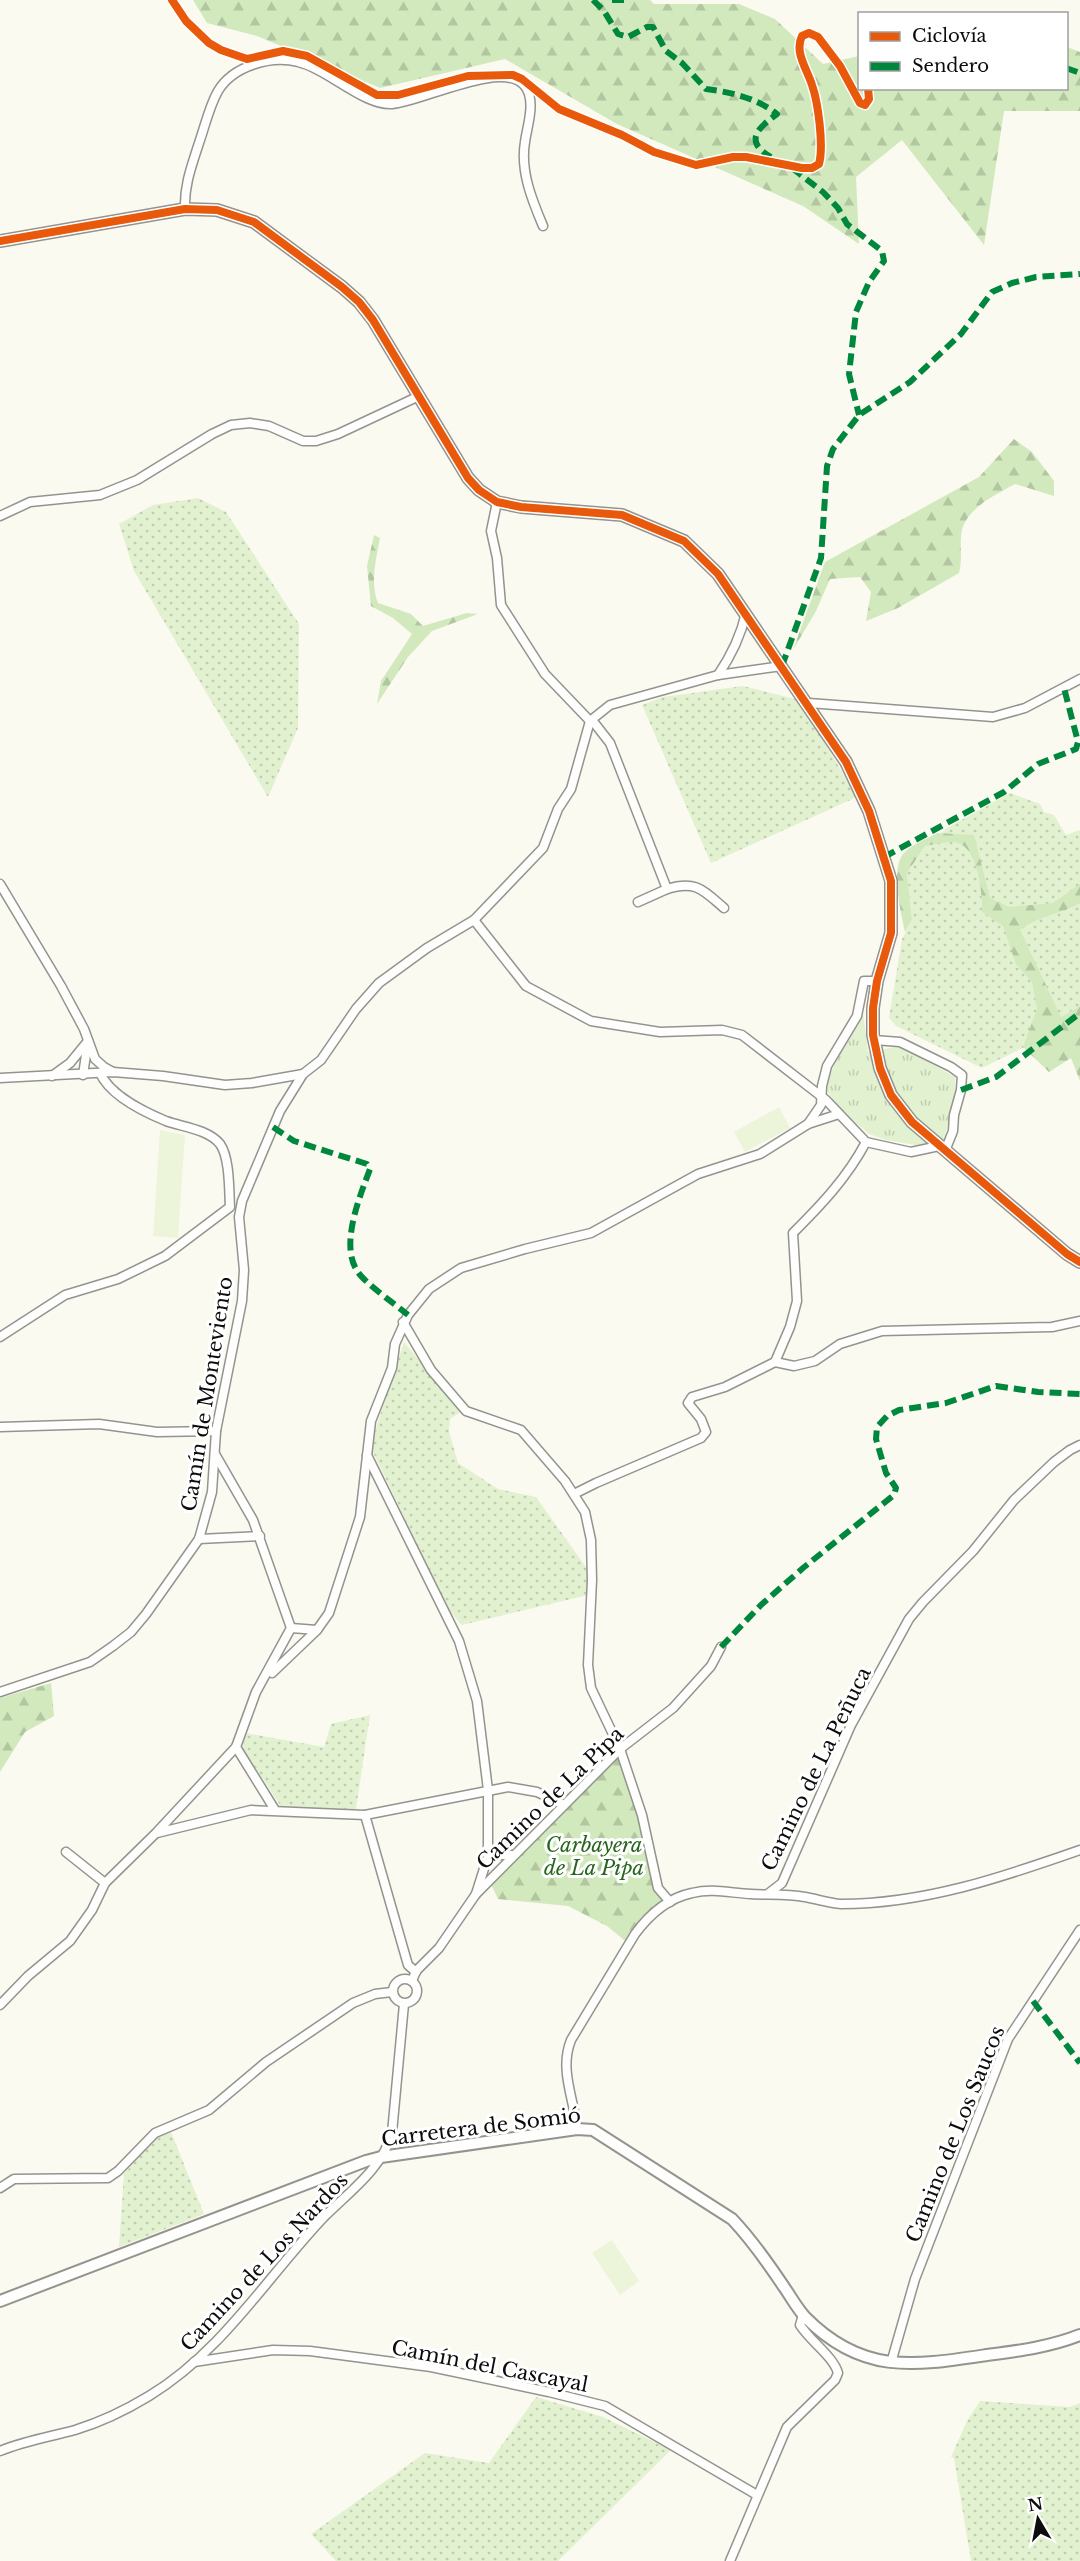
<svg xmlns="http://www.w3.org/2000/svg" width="1080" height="2561" viewBox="0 0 1080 2561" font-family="'Libre Baskerville',serif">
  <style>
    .grass { fill: url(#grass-dots) }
    .forest { fill: url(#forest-firs) }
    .park { fill: url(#park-tufts) }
    .pitch { fill: #ecf5d9 }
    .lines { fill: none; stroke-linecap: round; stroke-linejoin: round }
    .minor-casing { stroke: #94938f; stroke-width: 11 }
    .tertiary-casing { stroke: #94938f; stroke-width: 14 }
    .minor { stroke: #fefefd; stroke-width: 8 }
    .tertiary { stroke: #fefefd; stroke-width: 10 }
    .quiet { stroke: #00873e; stroke-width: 6; stroke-dasharray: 12 6; stroke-linecap: butt }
    .cycleway-casing { stroke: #fff; stroke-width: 11 }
    .cycleway { stroke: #e8590c; stroke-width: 8 }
    .labels { text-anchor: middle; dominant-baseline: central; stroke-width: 6; stroke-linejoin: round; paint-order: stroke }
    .street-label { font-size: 20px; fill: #0c0c0c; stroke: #fff }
    .park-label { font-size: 20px; font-style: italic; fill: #26651c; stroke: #fff }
  </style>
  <defs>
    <pattern id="grass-dots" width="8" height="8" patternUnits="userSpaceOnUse" patternTransform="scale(1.5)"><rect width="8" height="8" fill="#e2f1d0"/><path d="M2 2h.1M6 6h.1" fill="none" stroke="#c1cdb1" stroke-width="1.8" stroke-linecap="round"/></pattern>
    <pattern id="forest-firs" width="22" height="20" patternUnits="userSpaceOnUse" patternTransform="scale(1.5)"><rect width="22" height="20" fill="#d1e9bd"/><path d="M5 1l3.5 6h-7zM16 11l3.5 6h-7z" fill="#b2c7a1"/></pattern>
    <pattern id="park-tufts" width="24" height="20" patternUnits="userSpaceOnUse" patternTransform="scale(1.5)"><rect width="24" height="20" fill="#e2f1d0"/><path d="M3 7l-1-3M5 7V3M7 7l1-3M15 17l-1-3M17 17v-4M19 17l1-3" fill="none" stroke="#c1cdb1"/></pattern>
  </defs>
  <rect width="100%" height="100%" fill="#fbfaf0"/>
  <g class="grass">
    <polygon points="198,498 226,512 299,624 298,728 268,797 134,571 119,524 153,505"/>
    <polygon points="743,686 799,700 857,797 711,863 642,705 663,697"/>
    <polygon points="1010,793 1040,804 1044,812 1054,815 1066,835 1080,830 1080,1006 1061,1017 1035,1042 982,1068 896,1026 889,1018 902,939 912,920 907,873 925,846 947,828"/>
    <polygon points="404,1342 462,1411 450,1419 449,1431 458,1463 498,1489 536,1497 588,1570 588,1595 462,1625 448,1609 372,1450 376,1428"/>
    <polygon points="370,1715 356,1809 282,1808 243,1749 245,1733 324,1747 331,1724"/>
    <polygon points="171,2132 204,2214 119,2247 124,2174 154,2139"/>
    <polygon points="536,2397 603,2417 671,2450 558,2561 336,2561 311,2534 425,2453 489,2463"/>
    <polygon points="980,2401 1070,2407 1080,2403 1080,2561 971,2561 954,2458 951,2457 967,2421"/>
  </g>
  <g class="forest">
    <polygon points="193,0 650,0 654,4 739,4 775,19 823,64 859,56 860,88 1066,88 1067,47 1080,52 1080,111 1004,111 984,245 902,140 856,177 859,244 803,206 617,124 505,59 380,88 257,36 207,23"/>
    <path d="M 1014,439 L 1032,452 L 1054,481 L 1054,496 L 1015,484 C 997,494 968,507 962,530 C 959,544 963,559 959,573 L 898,608 L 866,621 L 871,592 L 860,577 L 830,579 L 816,611 L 793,650 L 825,562 L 979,477 Z"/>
    <path d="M 374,535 L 380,538 C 376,560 370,582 378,603 L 411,614 L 423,626 L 467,613 L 478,614 L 432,631 L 408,657 L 377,704 L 381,681 L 412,634 L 393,618 L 371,606 L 367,566 Z"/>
    <path d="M 937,833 L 974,835 L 990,898 L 1009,907 L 1053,903 L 1080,884 L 1080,903 C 1060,914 1038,916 1020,930 L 1061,1017 L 1080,1006 L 1080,1081 L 1071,1058 L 1049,1072 L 1023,1047 L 1037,1009 L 1032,982 L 1016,964 L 1003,926 L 982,912 C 983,895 978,849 958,843 C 949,840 934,845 925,846 L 907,873 L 912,920 L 905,932 C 901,914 890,866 904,853 C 912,844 927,839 937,833 Z"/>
    <polygon points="51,1683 54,1716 25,1732 0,1772 0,1698"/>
    <polygon points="620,1749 658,1888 670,1902 629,1944 607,1926 568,1906 498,1899 489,1880"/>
  </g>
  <path class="park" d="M 863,1012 L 868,1052 L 900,1046 L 955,1077 L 956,1096 L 944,1139 L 921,1146 L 886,1140 L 869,1134 L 843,1112 L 826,1090 C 831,1060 853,1040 863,1012 Z"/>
  <g class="pitch">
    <polygon points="779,1107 790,1128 745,1152 734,1132"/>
    <polygon points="160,1130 185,1135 178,1238 153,1236"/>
    <polygon points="612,2240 639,2281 620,2295 592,2253"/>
  </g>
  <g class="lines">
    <g class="minor-casing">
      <g id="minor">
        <path d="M 185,209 C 184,185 192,165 199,143 C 205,126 209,107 218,91 C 233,66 271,55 298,62 C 328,69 364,106 392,104 C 421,102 501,60 524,85 C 537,100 527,126 525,142 C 520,171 532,200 543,226"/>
        <polyline points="497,502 491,531 497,558 501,605 545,674 590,721"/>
        <polyline points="0,516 30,502 100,495 137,480 212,434 231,425 250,423 269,426 303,441 316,441 338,434 417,397"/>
        <path d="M 718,675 C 731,656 741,635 746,613"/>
        <polyline points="809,703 993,717 1025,708 1080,679"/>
        <polyline points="592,720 610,743 667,889 638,902"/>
        <polyline points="0,884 61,986 84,1029 95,1059 104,1067 113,1072"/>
        <path d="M 667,889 C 696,880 703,890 724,908"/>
        <polyline points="474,920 526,986 591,1021 660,1032 722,1030 742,1035 826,1100 866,1142 911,1152 939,1146"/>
        <polyline points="874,1040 900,1042 951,1067 962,1075 961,1090 954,1115 953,1131 945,1151"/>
        <polyline points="83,1075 88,1041"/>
        <polyline points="52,1076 70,1063 88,1041"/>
        <polyline points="0,1078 113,1072 163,1076 225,1085 252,1083 303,1074"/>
        <polyline points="808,1124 821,1105 822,1086 827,1066 857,1016 864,981 877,981"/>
        <polyline points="403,1322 431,1370 466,1411 521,1430 565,1481 585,1512 591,1540 592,1580 588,1665 591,1688 620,1749 642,1815 658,1888 670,1902"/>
        <path d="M 0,1337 L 65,1295 L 118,1279 L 165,1256 L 230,1207 C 229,1191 230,1158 220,1144 C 208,1129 182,1127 166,1121 C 144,1112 110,1095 100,1073"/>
        <path d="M 775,1362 L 790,1327 L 797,1301 L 793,1233 C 821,1205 847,1178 866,1142"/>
        <polyline points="0,1427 99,1424 157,1432 216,1431"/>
        <polyline points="367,1455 459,1641 477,1701 488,1790 488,1856 476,1894"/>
        <polyline points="574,1494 596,1483 701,1438 706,1432 701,1419 688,1403 692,1397 725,1387 775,1362 794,1366 815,1361 840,1344 882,1331 1052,1327 1080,1321"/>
        <polyline points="199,1539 260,1536"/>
        <polyline points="291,1628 317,1630 329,1613 360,1517 371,1421 392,1368 395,1344 408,1315 429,1289 461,1268 525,1249 591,1233 698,1174 760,1154 808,1124 839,1114"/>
        <polyline points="272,1673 317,1630"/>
        <polyline points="0,1692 90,1662 113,1646 131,1632 146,1614 199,1539 212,1492 216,1431 242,1301 244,1270 239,1217 242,1201 280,1111 303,1074 321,1060 356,1009 379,983 427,948 474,920 543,848 558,809 571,789 590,721 610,705 718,675 782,666"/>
        <polyline points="236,1747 275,1810"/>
        <polyline points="365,1815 408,1965 416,1972"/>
        <polyline points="157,1833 251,1810 365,1815 508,1787 537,1792 564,1805"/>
        <polyline points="488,1849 498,1855 514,1855"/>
        <polyline points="66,1852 105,1883"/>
        <polyline points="769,1893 782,1883 851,1725 909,1619 923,1602 973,1551 1014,1500 1054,1462 1070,1450 1080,1445"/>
        <circle cx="405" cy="1991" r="12"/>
        <polyline points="412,1981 416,1971 439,1948 476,1894 620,1749 673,1708 711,1666 721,1647"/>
        <polyline points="0,2005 28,1976 70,1941 92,1910 105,1883 156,1833 236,1747 256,1692 291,1628 253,1520 215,1454"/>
        <path d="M 577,2129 C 574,2098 559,2070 571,2040 L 635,1934 C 649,1915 668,1898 692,1893 C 713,1888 730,1893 751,1894 C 769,1895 787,1894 805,1897 C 817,1899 829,1903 841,1904 C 924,1904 1003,1877 1080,1850"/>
        <polyline points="0,2188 14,2179 108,2178 118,2171 155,2133 209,2110 266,2062 353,2003 375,1994 392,1992"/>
        <polyline points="194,2362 273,2350 310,2351 431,2367 549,2392 605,2406 757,2495"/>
        <polyline points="891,2363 915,2279 1008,2039 1080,1930"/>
        <path d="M 0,2451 C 24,2441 49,2437 75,2430 C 101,2422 126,2410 149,2396 C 222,2352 267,2277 324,2217 C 349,2192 382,2169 392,2133 L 404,2004"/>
        <path d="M 730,2561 L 787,2427 L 835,2380 L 838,2373 C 833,2356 811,2342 800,2325 L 803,2315"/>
      </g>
    </g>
    <g class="tertiary-casing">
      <g id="tertiary">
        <polyline points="0,241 185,209 217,210 254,222 342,287 359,302 373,320 468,478 479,490 497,502 521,507 622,515 684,541 718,574 846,762 869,811 891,881 891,933 877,981 873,1008 873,1035 880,1068 891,1095 912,1122 1067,1254 1080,1262"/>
        <path d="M 0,2301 L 366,2161 L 381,2157 L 577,2129 L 593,2130 L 732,2219 C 752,2240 768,2263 784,2287 C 791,2297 797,2308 805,2317 C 862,2375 914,2366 987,2355 C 1018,2351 1050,2347 1080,2335"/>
      </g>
    </g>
    <use href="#minor" class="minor"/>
    <use href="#tertiary" class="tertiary"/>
    <g class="quiet">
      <path d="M 593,0 L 604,11 L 618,34 L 628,37 L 647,27 L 653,27 L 666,51 L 682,63 L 706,89 C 730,92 757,98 777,114 C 758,128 743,141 771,157"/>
      <polyline points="612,0 629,0"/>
      <polyline points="1066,68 1080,73"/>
      <polyline points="792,168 823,192 838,208 847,224 882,251 884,261 869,282 856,312 849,374 859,415"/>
      <polyline points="782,666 821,558 827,466 833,449 859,415 910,382 961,334 992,292 1012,283 1036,277 1080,274"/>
      <polyline points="884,857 1004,792 1038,764 1076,749 1078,742 1064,688"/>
      <polyline points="961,1090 996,1077 1080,1013"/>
      <path d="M 273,1127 L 294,1141 L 367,1164 L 370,1169 C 360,1196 339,1246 358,1272 C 365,1283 396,1305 408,1315"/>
      <polyline points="721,1647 761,1605 803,1568 894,1495 896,1488 886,1473 876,1439 877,1427 887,1416 899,1410 946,1403 996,1386 1038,1392 1080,1394"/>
      <polyline points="1033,2001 1080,2063"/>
    </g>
    <g class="cycleway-casing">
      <g id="cycleway">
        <path d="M 172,0 L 186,21 L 209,43 L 221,50 L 247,59 L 283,51 L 307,56 L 377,95 L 398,95 L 468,76 L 513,75 L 522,79 L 559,109 L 622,135 L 654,152 L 696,165 L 733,157 L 746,157 L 802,168 L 812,168 L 819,164 C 824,146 818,102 812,85 C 807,69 794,52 802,36 L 809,33 L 818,37 L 840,66 L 860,103 L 865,105 L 869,99 L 868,88"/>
        <polyline points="0,241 185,209 217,210 254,222 342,287 359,302 373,320 468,478 479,490 497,502 521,507 622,515 684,541 718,574 846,762 869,811 891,881 891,933 877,981 873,1008 873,1035 880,1068 891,1095 912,1122 1067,1254 1080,1262"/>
      </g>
    </g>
    <use href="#cycleway" class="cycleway"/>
  </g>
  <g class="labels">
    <g class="street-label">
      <text transform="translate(207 1394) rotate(-81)">Camín de Monteviento</text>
      <text transform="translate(816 1769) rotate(-64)">Camino de La Peñuca</text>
      <text transform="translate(550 1798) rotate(-44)">Camino de La Pipa</text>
      <text transform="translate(481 2127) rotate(-7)">Carretera de Somió</text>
      <text transform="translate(955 2134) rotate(-68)">Camino de Los Saucos</text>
      <text transform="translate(264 2262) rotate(-47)">Camino de Los Nardos</text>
      <text transform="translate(490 2366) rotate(11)">Camín del Cascayal</text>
    </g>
    <g class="park-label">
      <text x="594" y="1845">Carbayera<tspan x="594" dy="23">de La Pipa</tspan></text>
    </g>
  </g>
  <rect x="858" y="12" width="210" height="78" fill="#ffffff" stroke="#9e9e9e" stroke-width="1.5"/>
  <rect x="870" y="32" width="30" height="9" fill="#e8590c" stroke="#9e9e9e" stroke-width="1.5"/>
  <text x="912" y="42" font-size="18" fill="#0c0c0c">Ciclovía</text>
  <rect x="870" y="62" width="30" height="9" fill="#00873e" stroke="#9e9e9e" stroke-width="1.5"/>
  <text x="912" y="72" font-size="18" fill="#0c0c0c">Sendero</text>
  <g transform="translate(1038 2519) rotate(350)" stroke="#ffffff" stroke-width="4.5" paint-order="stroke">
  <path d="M0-4.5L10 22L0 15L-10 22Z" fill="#0c0c0c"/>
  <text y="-9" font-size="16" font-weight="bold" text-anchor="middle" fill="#0c0c0c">N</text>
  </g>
</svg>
